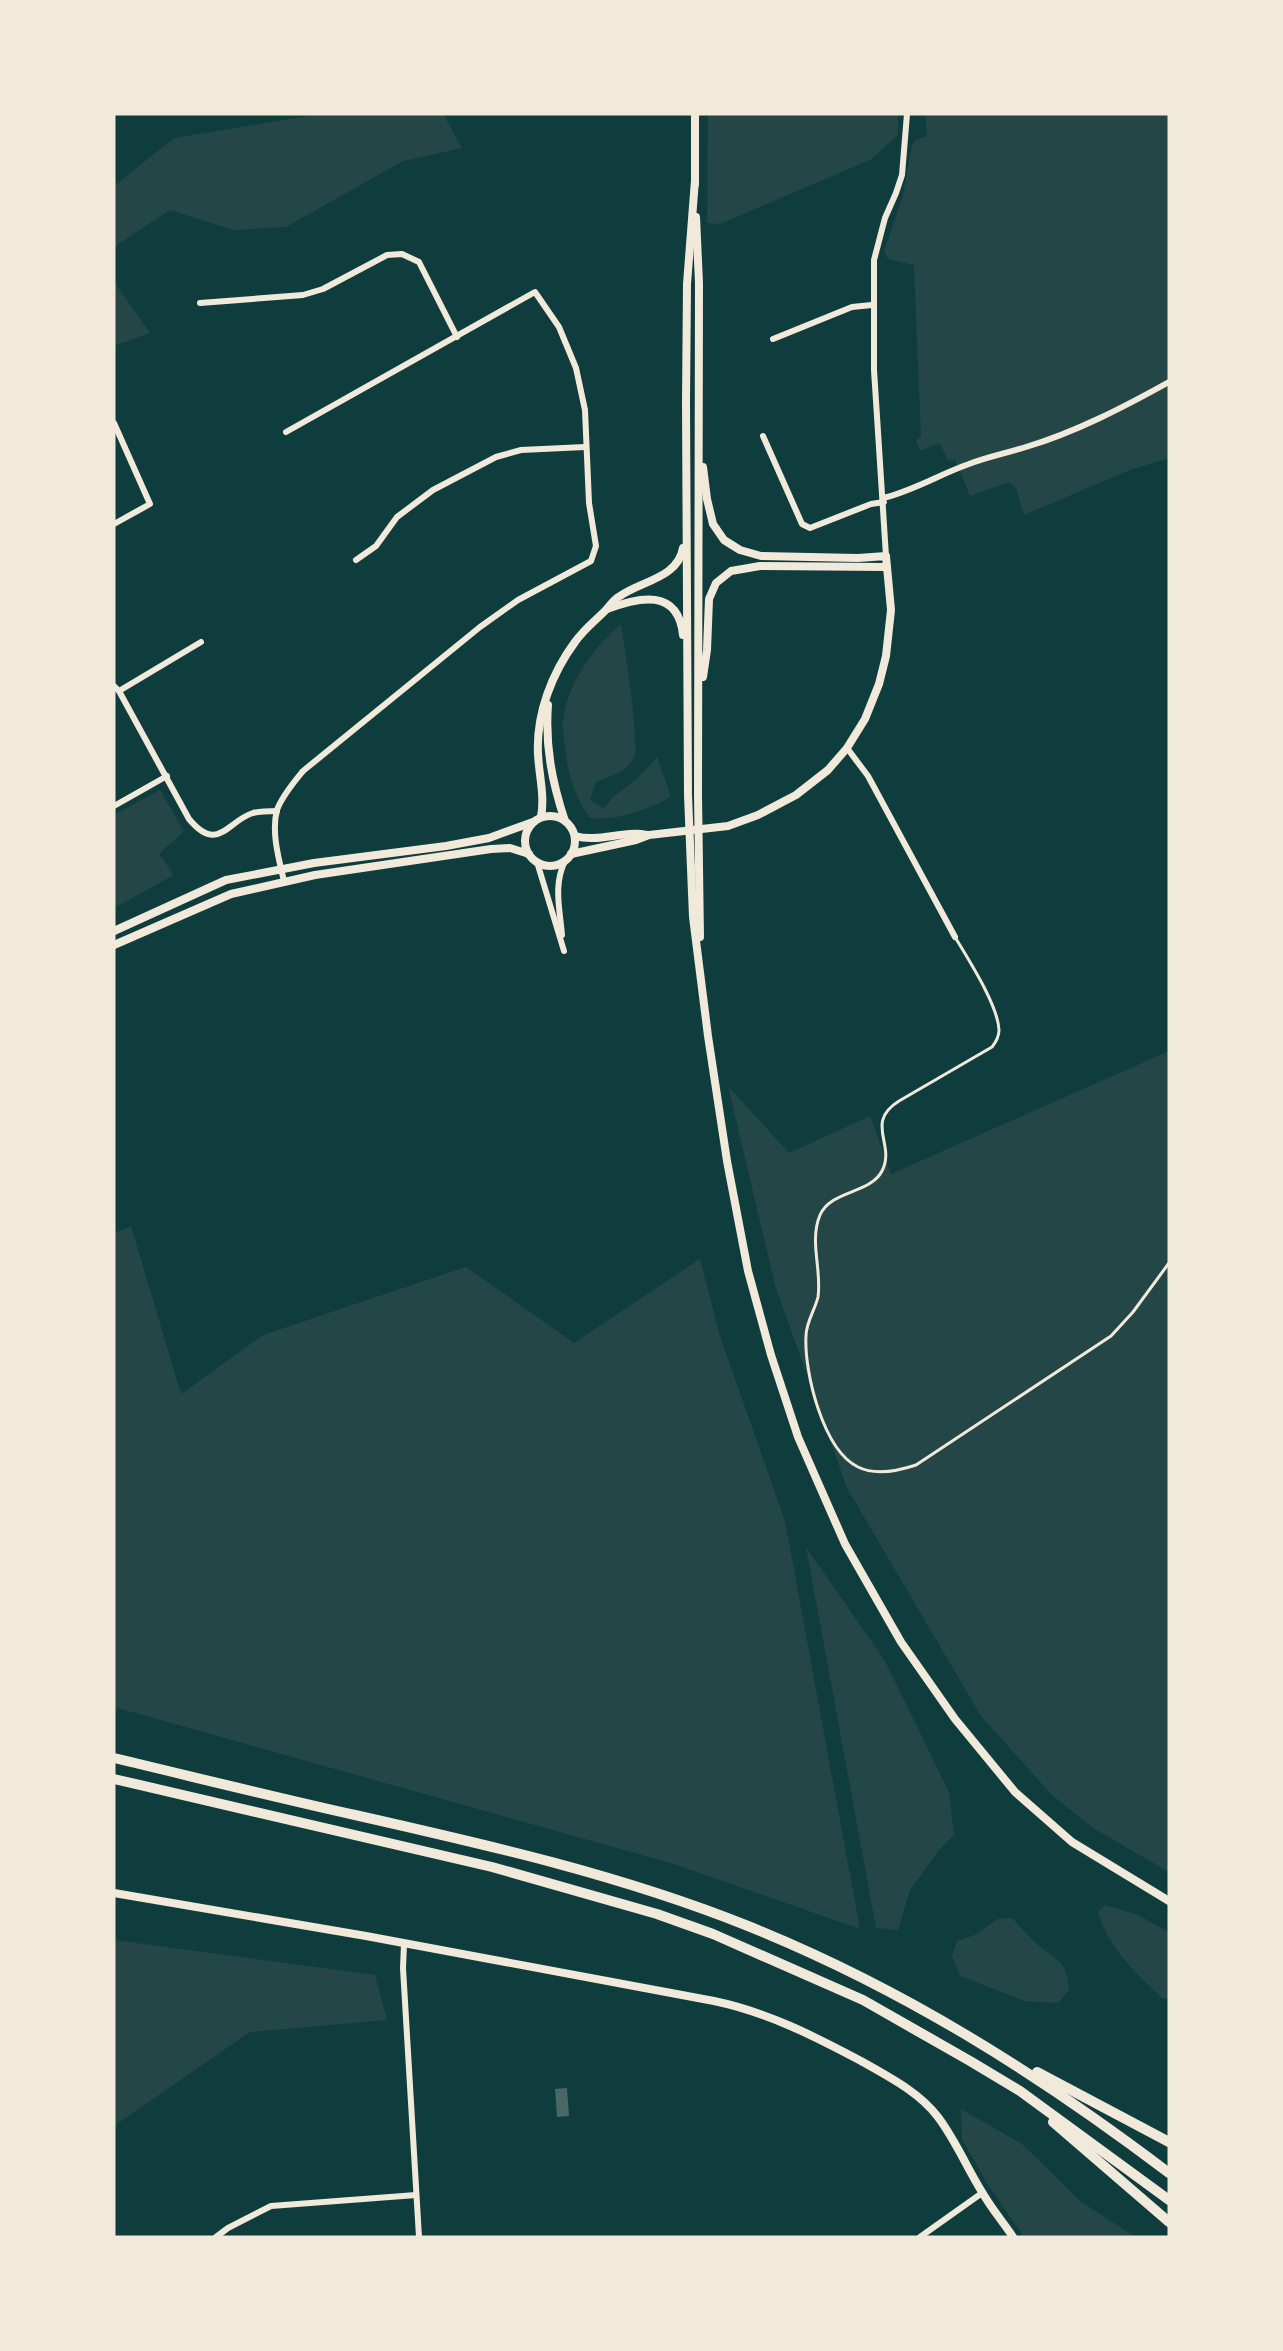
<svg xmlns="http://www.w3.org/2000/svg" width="1283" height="2351" viewBox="0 0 1283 2351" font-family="'Fira Sans Condensed',sans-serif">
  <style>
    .green { fill: #244646 }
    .building { fill: #486865 }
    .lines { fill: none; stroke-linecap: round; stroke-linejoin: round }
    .service { stroke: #f1e9da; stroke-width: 3 }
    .minor { stroke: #f1e9da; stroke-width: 6 }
    .tertiary { stroke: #f1e9da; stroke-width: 8 }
    .trunk { stroke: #f1e9da; stroke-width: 10 }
  </style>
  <rect width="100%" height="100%" fill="#0f3d3e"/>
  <g class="green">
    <polygon points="319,114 443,114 462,148 403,161 286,227 233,230 170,210 114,247 114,186 174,138"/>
    <polygon points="708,114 898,114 898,135 870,160 720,224 707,223"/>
    <polygon points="925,114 1169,114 1169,458 1130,470 1024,515 1016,488 1009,482 970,496 955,459 948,461 940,443 920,451 916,441 921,436 914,265 888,259 884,251 903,195 912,145 916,140 927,136"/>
    <polygon points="114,282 150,333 114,346"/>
    <path d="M 621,624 C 624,646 640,742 634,757 C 628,772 608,777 596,782 L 590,800 L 604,808 L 613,797 L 638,778 L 657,757 L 671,797 C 647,810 617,821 590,818 C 576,798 568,777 566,753 C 565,743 562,731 563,721 C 568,682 593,648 621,624 Z"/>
    <polygon points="160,790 184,831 159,854 174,875 114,908 114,815"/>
    <polygon points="1169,1051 1169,1872 1093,1828 1052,1795 981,1716 847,1488 775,1285 728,1086 789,1153 870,1116 891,1174"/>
    <polygon points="131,1226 181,1394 263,1335 466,1267 574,1343 700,1259 720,1336 785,1521 860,1929 674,1864 114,1707 114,1233"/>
    <polygon points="806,1547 885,1661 949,1792 954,1835 940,1849 910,1890 898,1930 876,1928"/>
    <path d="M 1105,1905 L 1138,1915 L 1169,1932 L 1169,1999 L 1162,1998 C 1136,1973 1108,1948 1098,1912 Z"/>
    <path d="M 1012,1918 C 1020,1926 1027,1935 1035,1942 C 1057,1963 1065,1955 1069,1990 L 1058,2003 L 1025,2001 L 960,1976 L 952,1956 L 957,1941 L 975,1935 L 998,1919 Z"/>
    <polygon points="114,1940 375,1975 387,2020 250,2032 114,2126"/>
    <polygon points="961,2109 1022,2144 1080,2201 1135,2237 1024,2237 986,2182 962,2139"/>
  </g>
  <polygon class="building" points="567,2088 569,2116 557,2117 555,2089"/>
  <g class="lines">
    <path class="service" d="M 955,937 C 968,959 998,1005 999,1030 C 999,1036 996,1042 992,1047 L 899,1101 C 864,1123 896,1144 882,1171 C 870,1194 831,1190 820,1215 C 809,1241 822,1270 818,1297 C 815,1310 806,1322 806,1336 C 804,1372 823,1450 858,1467 C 876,1476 898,1471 916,1465 L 1111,1336 L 1133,1312 L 1169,1263"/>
    <g class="minor">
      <polyline points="200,303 303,295 323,289 387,255 402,254 419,262 457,337"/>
      <polyline points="773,339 852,307 872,305"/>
      <polyline points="114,423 150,504 114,524"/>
      <polyline points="763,436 802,524 810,528 871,504 884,502"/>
      <path d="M 883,498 C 913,491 940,474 969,464 C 987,457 1007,453 1026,447 C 1076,432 1124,407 1169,382"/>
      <polyline points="886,556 874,370 874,260 885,218 896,193 902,175 907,114"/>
      <polyline points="356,560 376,546 397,517 433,490 496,457 521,450 585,447"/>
      <path d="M 114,686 L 119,691 L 189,819 C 218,854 227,821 253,813 C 261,811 269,811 277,811"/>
      <polyline points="119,691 201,642"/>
      <polyline points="847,748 868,776 955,937"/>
      <polyline points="114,806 167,776"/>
      <polyline points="537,862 564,951"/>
      <path d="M 284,881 C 279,860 271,832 277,810 C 282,796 294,782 303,771 L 480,627 L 518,600 L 591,561 L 596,546 L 589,503 L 585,410 L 576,368 L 559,327 L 535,292 L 286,432"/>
      <path d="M 562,935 C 560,910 553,885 565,861"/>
      <polyline points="404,1944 403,1968 419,2237"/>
      <polyline points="216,2237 228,2228 271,2206 416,2195"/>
      <polyline points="920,2237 982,2193"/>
    </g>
    <g class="tertiary">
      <polyline points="695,180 687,284 686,403 688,795 693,917 708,1036 727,1161 748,1271 771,1355 798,1437 845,1544 901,1642 955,1719 1015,1792 1072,1842 1169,1901"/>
      <polyline points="695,184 695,114"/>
      <polyline points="696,217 699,283 698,795 700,937"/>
      <path d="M 607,609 C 639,597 678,588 683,635"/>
      <polyline points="703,677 707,650 709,599 716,583 731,571 760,566 886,567"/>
      <path d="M 548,705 C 545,746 552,782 565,821"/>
      <circle cx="550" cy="841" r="25"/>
      <path d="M 541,817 C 545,795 539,776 538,754 C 536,714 552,673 575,642 C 584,629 596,620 607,609 C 611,604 614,599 620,596 C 641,581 678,578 683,548"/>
      <path d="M 575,836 C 599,843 623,830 647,835"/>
      <polyline points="571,854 636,840 649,835 728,826 758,815 796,795 828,770 847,748 865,719 879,684 886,656 891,610 886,556 858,558 761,556 740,550 724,540 713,524 707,499 703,467"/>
      <polyline points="114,931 226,880 314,863 446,846 489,838 533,822"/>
      <polyline points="114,945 231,894 315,875 491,849 510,848 529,854"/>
      <path d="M 114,1893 L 366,1936 L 714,2001 C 767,2012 814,2036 861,2061 C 889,2077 919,2092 938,2117 C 956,2141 967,2168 982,2192 C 991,2208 1003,2222 1013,2237"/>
    </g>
    <g class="trunk">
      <path d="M 114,1758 C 194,1777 274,1797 355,1815 C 488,1845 621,1875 748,1926 C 902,1988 1037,2073 1169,2173"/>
      <polyline points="114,1779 492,1867 657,1914 713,1934 863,2000 970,2061 1020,2091 1169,2200"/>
      <polyline points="1037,2072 1169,2142"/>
      <polyline points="1053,2122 1169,2222"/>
    </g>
  </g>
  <rect width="1283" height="2351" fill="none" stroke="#f1e9da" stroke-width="231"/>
</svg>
